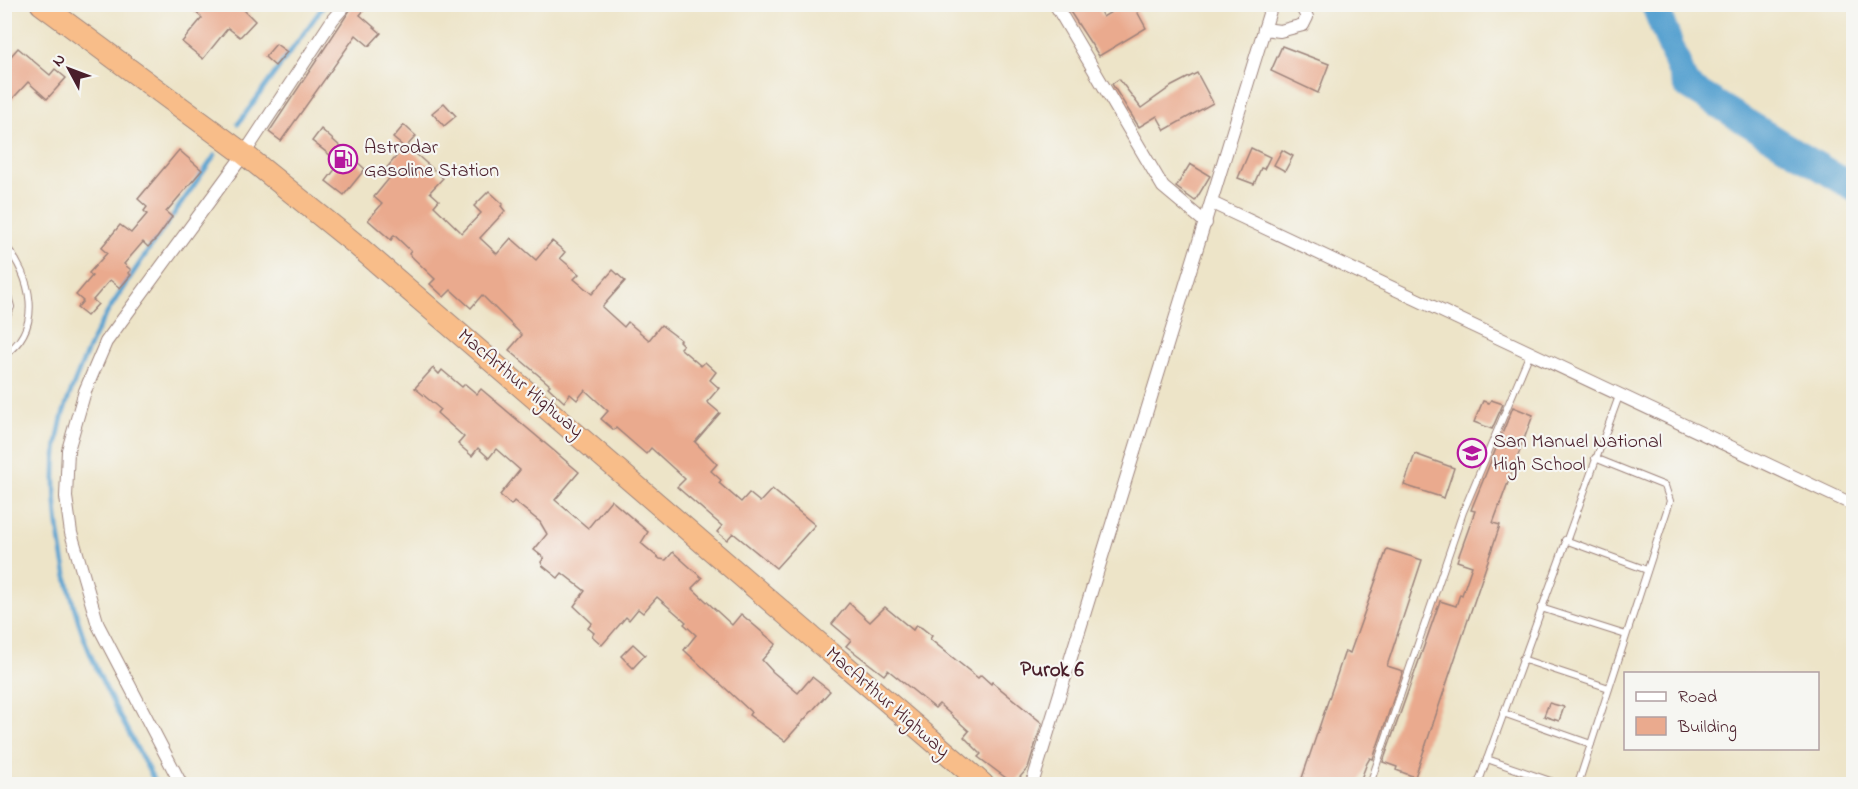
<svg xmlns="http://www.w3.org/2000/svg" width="1858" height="789" viewBox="0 0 1858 789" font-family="'Indie Flower',sans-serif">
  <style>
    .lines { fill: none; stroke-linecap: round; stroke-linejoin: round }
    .stream { stroke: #59a2d0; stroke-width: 4.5 }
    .river { stroke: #59a2d0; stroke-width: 27 }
    .building { fill: #eaaa8e }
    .service-casing { stroke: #9c827a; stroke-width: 8 }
    .minor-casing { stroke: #9c827a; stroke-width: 14 }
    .trunk-casing { stroke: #9c827a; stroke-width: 23 }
    .service { stroke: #fff; stroke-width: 6 }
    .minor { stroke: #fff; stroke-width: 12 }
    .trunk { stroke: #f8bd89; stroke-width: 21 }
    .labels { text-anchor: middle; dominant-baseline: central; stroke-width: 4.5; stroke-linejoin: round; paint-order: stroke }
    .poi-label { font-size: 20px; fill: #4a1f2b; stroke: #f6f6f2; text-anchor: start }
    .street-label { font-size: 20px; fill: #4a1f2b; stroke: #f6f6f2 }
    .neighbourhood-label { font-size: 21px; font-weight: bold; fill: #4a1f2b; stroke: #f6f6f2 }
  </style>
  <rect width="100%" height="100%" fill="#f6f6f2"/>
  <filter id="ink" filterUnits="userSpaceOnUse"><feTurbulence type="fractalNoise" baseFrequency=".0167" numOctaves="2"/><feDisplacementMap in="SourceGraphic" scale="12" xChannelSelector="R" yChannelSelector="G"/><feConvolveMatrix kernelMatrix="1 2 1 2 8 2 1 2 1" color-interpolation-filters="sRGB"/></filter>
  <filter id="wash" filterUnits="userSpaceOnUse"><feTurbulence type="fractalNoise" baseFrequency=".008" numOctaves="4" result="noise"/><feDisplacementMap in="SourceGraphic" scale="24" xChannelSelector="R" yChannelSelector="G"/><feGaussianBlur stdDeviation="1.35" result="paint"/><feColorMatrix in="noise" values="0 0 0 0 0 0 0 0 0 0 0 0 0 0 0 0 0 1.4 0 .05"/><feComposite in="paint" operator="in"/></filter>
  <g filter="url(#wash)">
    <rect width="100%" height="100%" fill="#ede4c8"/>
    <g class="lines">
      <g class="stream">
        <polyline points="238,124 325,4"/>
        <path d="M 156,784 C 135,744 112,704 94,663 C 66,599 44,490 61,422 C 66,400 89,345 100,325 C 134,267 177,211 215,155"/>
      </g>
      <polyline class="river" points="1654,4 1686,85 1854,188"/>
    </g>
    <g id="blocks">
      <g class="building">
        <polygon points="187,4 238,4 255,21 240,37 228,28 203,59 182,42 202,18"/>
        <polygon points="354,4 369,4 360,15 381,33 369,46 356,35 281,141 269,132"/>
        <polygon points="1065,4 1096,4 1103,17 1124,4 1133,4 1146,28 1099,56"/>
        <polygon points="276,44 287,52 275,66 265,57"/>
        <polygon points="1282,46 1329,64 1318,93 1271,71"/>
        <polygon points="18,48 50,75 55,69 66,78 47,99 28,82 4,108 4,64"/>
        <polygon points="1197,73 1213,103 1165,130 1157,116 1139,127 1112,84 1119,79 1141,108 1172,86"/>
        <polygon points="444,103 456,116 444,126 432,113"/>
        <polygon points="404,125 416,136 407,146 443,178 430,192 439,200 434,206 462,233 481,213 474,206 489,191 503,204 501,206 505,211 480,238 497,254 511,238 536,260 552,241 565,252 560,258 579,274 574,279 592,294 613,270 625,281 602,307 624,327 628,322 649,340 661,325 681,340 679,341 683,345 680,348 701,366 705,362 716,372 710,380 719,388 707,402 720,413 695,442 717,464 711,471 721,480 719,483 741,502 749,493 760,502 772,489 815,525 776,568 733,533 727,540 717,532 722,526 677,487 685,479 651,448 646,454 616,428 614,430 601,419 608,411 585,390 577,400 570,394 564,402 548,387 550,385 509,350 522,335 482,295 471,308 451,290 444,297 430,284 435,279 409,254 411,251 394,235 391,240 368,220 382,204 374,197 392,175 385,170 404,147 393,138"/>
        <polygon points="321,129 365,169 344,195 326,181 340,163 312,141"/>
        <polygon points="1251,148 1270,157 1264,169 1261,168 1254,184 1238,178"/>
        <polygon points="179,150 202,170 166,212 172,217 157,238 148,247 143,242 124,264 131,270 128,273 131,275 120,288 110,280 93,300 98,304 87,316 77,308 83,301 76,295 92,276 89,273 107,253 101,248 120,225 131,233 147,214 144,211 147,207 138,199"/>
        <polygon points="1282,150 1293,156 1285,171 1274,165"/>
        <polygon points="1190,164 1210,176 1195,201 1176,187"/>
        <polygon points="433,368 439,374 442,370 462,387 465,384 477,394 481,389 579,472 555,500 588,528 611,500 648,532 641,543 660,559 666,560 673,552 702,578 692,588 732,625 741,614 776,644 762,660 773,672 798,693 812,677 830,691 785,741 749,715 751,712 684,650 696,635 684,624 686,622 657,597 643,613 638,609 629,620 626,617 602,645 592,636 594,633 588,628 592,623 574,606 585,591 562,573 558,578 543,566 541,562 544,558 534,550 547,534 540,522 514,501 511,505 500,495 520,470 496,449 489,458 478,448 472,456 458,444 464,437 437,413 440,409 415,388"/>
        <polygon points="1491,400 1503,404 1492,429 1474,422 1483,401 1489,403"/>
        <polygon points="1513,407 1533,415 1493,523 1500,525 1415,777 1396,770 1397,767 1383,762 1440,601 1456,606 1460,594 1462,595 1472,566 1457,561 1475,511 1471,510"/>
        <polygon points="1415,454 1454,468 1444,498 1404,485"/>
        <polygon points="1387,549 1422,560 1387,666 1403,671 1373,759 1370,758 1367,763 1359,784 1300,784 1345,651 1350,653"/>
        <polygon points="849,603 870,622 885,607 913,630 916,625 922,628 932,636 930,639 978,678 981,675 991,684 992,682 1042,723 1028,768 1014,784 978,757 981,754 964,737 969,731 939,704 935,708 888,670 884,675 846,646 851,640 832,624"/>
        <polygon points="633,644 645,655 633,668 621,656"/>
        <polygon points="1549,703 1564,707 1559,721 1544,716"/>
      </g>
    </g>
  </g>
  <g filter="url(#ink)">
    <use href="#blocks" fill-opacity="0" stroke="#9c827a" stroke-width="1.5"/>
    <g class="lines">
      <g class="service-casing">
        <g id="service">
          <path d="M 4,244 C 32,276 44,328 4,355"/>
          <polyline points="4,281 11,307 4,323"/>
          <polyline points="1565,540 1647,570"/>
          <polyline points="1541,608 1626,635"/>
          <polyline points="1522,659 1609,688"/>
          <polyline points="1503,713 1591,744"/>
          <polyline points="1487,759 1559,784"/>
          <polyline points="1370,784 1463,512 1530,353"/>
          <polyline points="1478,784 1619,396"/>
          <polyline points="1578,784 1670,501 1665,486 1595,458"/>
        </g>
      </g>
      <g class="minor-casing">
        <g id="minor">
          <polyline points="1055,4 1163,187 1206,223"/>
          <polyline points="1264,29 1280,31 1303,25 1307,17 1300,4"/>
          <polyline points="1212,203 1854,505"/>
          <polyline points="181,784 98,625 71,533 66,497 68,450 85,391 106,342 244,154 333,19 346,4"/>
          <polyline points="1032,784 1272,4"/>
        </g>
      </g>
      <g class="trunk-casing">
        <polyline id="trunk" points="41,4 244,154 353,242 983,784"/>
      </g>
      <use href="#service" class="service"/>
      <use href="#minor" class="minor"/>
      <use href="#trunk" class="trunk"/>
    </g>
  </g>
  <defs>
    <g id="fuel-ring" transform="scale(1.5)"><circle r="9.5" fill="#f6f6f2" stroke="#b5179e" stroke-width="1.5"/><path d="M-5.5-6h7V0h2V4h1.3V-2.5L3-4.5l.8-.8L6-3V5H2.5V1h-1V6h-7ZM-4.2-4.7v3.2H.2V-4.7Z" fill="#b5179e"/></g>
    <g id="school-ring" transform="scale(1.5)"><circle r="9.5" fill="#f6f6f2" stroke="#b5179e" stroke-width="1.5"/><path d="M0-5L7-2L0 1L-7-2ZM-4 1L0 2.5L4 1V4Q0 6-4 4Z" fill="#b5179e"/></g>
  </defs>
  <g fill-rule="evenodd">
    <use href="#fuel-ring" x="343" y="159"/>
    <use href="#school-ring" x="1472" y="453"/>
  </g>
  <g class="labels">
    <g class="poi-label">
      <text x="364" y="148">Astrodar<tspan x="364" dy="23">Gasoline Station</tspan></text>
      <text x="1493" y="442">San Manuel National<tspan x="1493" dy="23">High School</tspan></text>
    </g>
    <g class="street-label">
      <text transform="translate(520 384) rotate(40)">MacArthur Highway</text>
      <text transform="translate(887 703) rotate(41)">MacArthur Highway</text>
    </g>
    <g class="neighbourhood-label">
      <text x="1052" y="671">Purok 6</text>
    </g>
  </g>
  <rect width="1858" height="789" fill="none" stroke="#f6f6f2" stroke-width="24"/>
  <rect x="1624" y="672" width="195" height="78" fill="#f6f6f2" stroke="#b1a0a2" stroke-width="1.5"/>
  <rect x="1636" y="692" width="30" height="9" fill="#ffffff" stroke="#b1a0a2" stroke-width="1.5"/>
  <text x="1678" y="702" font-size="18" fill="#4a1f2b">Road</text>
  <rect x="1636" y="717" width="30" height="18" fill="#eaaa8e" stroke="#b1a0a2" stroke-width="1.5"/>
  <text x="1678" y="732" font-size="18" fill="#4a1f2b">Building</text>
  <g transform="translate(69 69) rotate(311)" stroke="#f6f6f2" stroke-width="4.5" paint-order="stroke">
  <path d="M0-4.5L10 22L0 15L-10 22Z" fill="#4a1f2b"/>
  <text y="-9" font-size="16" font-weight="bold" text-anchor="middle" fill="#4a1f2b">N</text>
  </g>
</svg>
